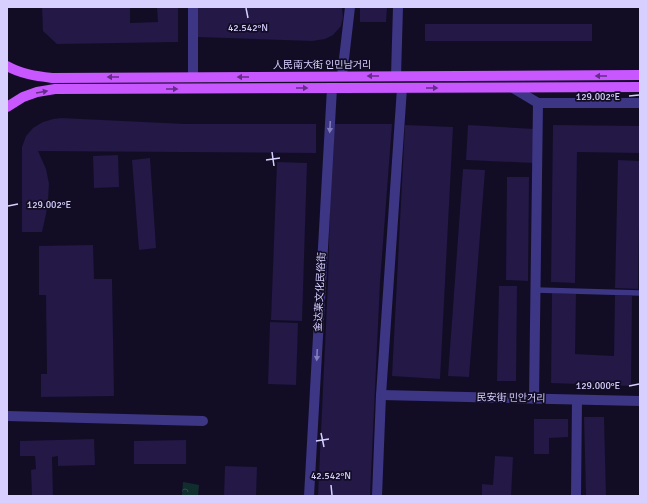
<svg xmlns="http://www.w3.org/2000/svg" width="647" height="503" viewBox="0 0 647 503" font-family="Signika,'Noto Sans SC','Noto Sans KR',sans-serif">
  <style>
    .forest { fill: url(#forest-crowns) }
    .building { fill: #231846 }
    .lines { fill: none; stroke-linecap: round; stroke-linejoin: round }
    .service { stroke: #3c3685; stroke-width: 5.5 }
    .minor { stroke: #3c3685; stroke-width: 10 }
    .tertiary { stroke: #3c3685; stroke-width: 10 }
    .primary { stroke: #c857ff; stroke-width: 10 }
    .oneway { fill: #642e87 }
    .oneway2 { fill: #827bbc }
    .ticks { fill: none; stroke: #d7d0ff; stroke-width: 1.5 }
    .labels { text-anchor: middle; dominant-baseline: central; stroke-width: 3.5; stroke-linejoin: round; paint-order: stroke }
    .street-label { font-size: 10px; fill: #d7d0ff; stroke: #120d24 }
    .ticks-label { font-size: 10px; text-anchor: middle; fill: #d7d0ff; stroke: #120d24; stroke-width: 3.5; stroke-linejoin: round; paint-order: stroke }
  </style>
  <defs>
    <pattern id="forest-crowns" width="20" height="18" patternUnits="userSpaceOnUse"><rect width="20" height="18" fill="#102e2e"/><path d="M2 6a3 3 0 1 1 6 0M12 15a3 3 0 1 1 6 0" fill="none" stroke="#324b4d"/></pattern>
  </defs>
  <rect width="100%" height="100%" fill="#120d24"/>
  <polygon class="forest" points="183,482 199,485 198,496 182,496"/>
  <g class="building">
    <polygon points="42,7 130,7 130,23 158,22 157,7 178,7 178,42 57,44 43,31"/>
    <polygon points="198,7 342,7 343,17 341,26 333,35 325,39 312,41 198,37"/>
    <polygon points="360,7 387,7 386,22 360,22"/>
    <rect x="425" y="24" width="167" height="17"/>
    <polygon points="61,118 185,124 316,124 316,153 38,151 46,169 49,184 48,200 46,214 42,232 22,232 22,147 26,136 33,128 43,122 53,119"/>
    <polygon points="332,124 392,124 380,282 370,496 318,496 328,281"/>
    <polygon points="405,125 453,127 440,379 392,376"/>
    <polygon points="468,125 535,129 534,163 466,160"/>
    <polygon points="553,125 640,126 640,153 577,152 575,283 551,282"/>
    <polygon points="118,155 119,187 94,188 93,156"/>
    <polygon points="150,158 156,248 139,250 132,160"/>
    <polygon points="618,160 640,161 638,289 615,288"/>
    <polygon points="277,162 307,163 302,321 271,320"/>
    <polygon points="463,169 485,170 469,377 448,376"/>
    <polygon points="507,177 529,177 528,281 506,280"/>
    <polygon points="93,245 94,279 112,279 114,396 41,397 41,374 47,374 46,295 39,295 39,246"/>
    <polygon points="499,286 517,286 516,381 497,381"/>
    <polygon points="552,293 576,294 575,354 614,356 615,295 632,296 631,386 551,383"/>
    <polygon points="270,322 298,323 296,385 268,384"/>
    <polygon points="584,417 604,417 606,496 586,496"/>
    <polygon points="534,419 568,419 568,437 549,438 549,454 534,454"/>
    <polygon points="94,439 95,465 58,466 58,456 52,457 53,496 32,496 31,470 36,469 35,456 20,456 20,441"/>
    <polygon points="186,440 186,464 134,464 134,441"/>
    <polygon points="495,456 513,457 511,496 482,496 482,484 493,485"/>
    <polygon points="225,466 257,467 256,496 224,496"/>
  </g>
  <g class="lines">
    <polyline class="service" points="536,290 640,293"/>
    <g class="minor">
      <polyline points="193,7 193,77"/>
      <polyline points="342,76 350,7"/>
      <polyline points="396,76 398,7"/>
      <polyline points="381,395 640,401"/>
      <polyline points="534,399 538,103"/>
      <polyline points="7,416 203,421"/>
      <polyline points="309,496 332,88"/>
      <polyline points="377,496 381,395 402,88"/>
      <polyline points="576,496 577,400"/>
    </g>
    <polyline class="tertiary" points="513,88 538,103 640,103"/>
    <g class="primary">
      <path d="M 7,66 C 21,74 36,76 52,78 L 640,75"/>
      <polyline points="7,107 23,97 37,92 55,89 640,87"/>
    </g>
  </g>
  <defs><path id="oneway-solid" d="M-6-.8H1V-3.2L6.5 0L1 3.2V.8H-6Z"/></defs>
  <g class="oneway">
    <use href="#oneway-solid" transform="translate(373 76) rotate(180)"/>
    <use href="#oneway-solid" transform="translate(601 76) rotate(180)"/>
    <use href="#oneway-solid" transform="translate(113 77) rotate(180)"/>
    <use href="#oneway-solid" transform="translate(243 77) rotate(180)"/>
    <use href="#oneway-solid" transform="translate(302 88)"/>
    <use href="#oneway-solid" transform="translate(432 88)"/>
    <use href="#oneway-solid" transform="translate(172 89)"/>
    <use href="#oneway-solid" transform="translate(42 92) rotate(-10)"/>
  </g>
  <g class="oneway2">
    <use href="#oneway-solid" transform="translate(330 127) rotate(93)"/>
    <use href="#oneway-solid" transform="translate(317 355) rotate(93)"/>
  </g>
  <path class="ticks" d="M 246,8 L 248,18M 629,96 L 639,95M 272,152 L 274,166M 266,160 L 280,158M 8,206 L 18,204M 629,386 L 639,384M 321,433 L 324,447M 316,441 L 329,439M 331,485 L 332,495"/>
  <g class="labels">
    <g class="street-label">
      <text x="322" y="65">人民南大街 인민남거리</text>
      <text transform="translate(320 292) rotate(-87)">金达莱文化民俗街</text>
      <text transform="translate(511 398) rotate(1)">民安街 민안거리</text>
    </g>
  </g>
  <g class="ticks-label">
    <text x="248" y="31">42.542°N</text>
    <text x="598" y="100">129.002°E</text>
    <text x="49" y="208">129.002°E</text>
    <text x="598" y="389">129.000°E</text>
    <text x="331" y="479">42.542°N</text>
  </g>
  <rect width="647" height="503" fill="none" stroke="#d7d0ff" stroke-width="16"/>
</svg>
